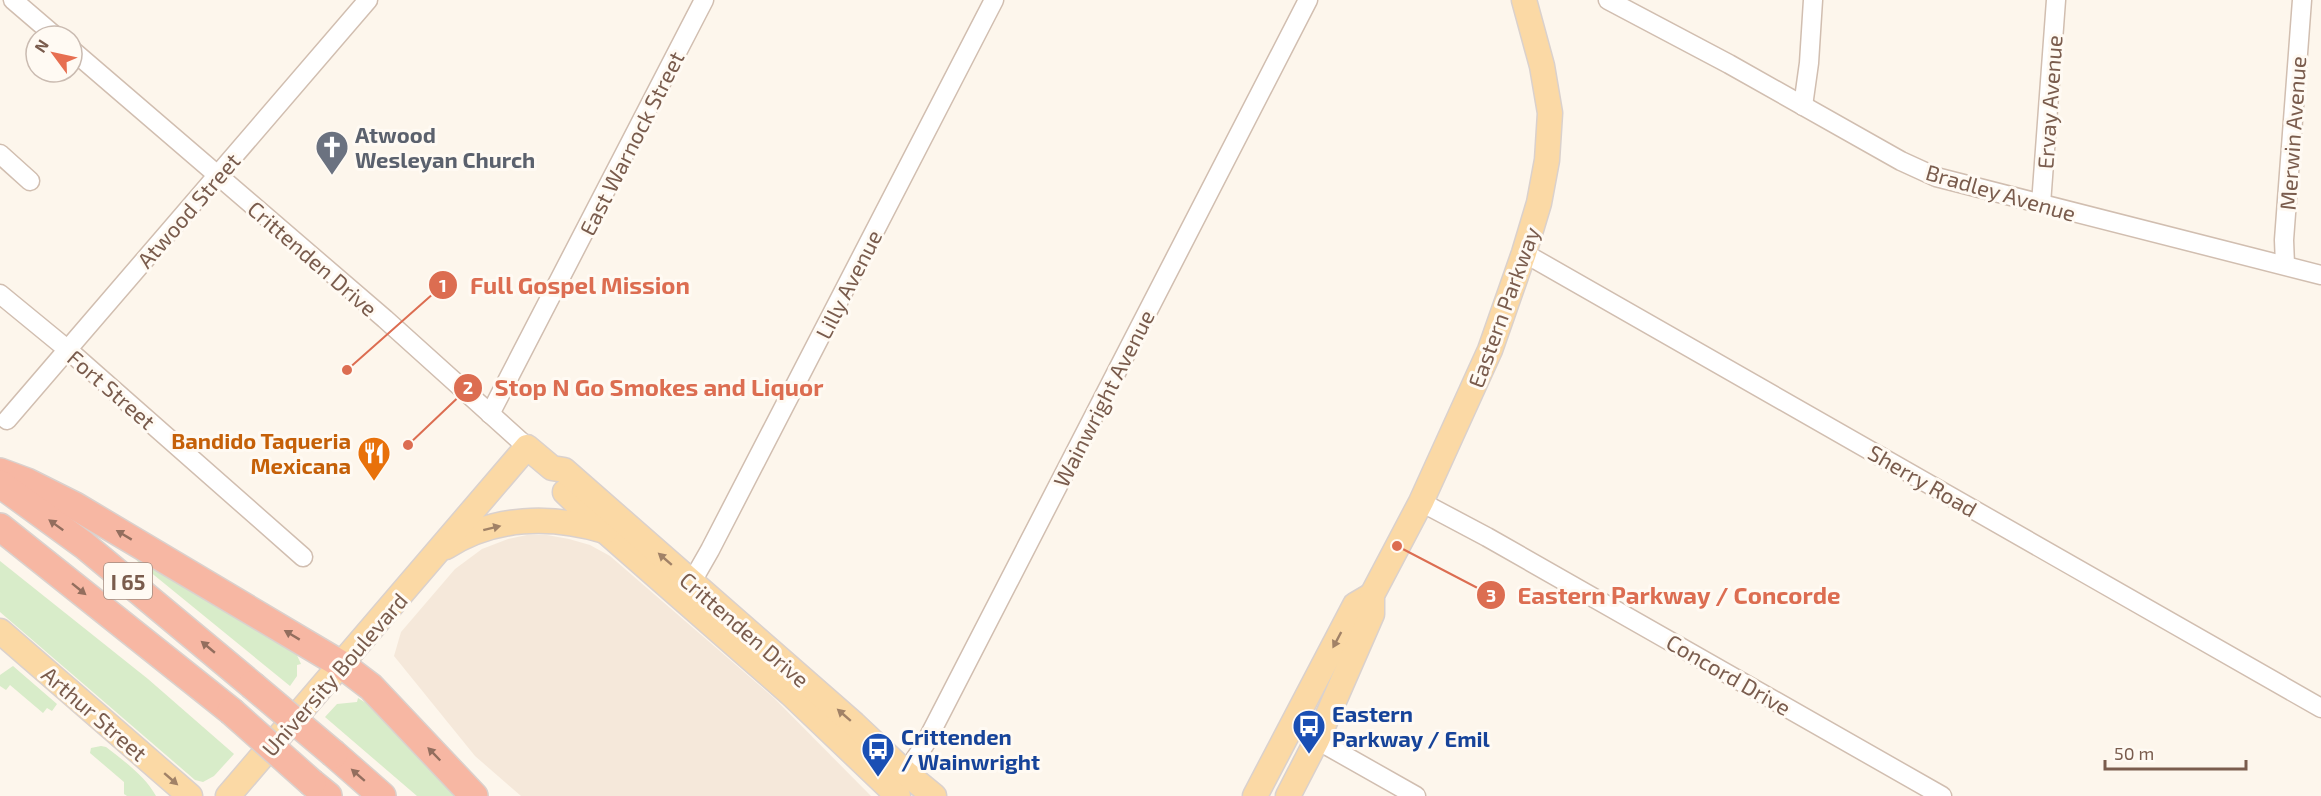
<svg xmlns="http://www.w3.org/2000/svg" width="2321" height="796" viewBox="0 0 2321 796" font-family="'Exo 2',sans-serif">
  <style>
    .residential { fill: #f5e8da }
    .green { fill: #d8ecc9 }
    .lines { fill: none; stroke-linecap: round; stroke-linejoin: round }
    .minor-casing { stroke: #d1beb0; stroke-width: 21 }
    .major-casing { stroke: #dad1cd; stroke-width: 27 }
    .highway-casing { stroke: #dad1cd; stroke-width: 30 }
    .minor { stroke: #fff; stroke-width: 18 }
    .major { stroke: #fbd9a5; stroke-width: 24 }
    .highway { stroke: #f7b7a3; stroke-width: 27 }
    .highway-bridge-casing { stroke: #dad1cd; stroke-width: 30; stroke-linecap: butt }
    .highway-bridge { stroke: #f7b7a3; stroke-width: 27 }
    .oneway { fill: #936e5e }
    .oneway2 { fill: #a18267 }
    .labels { text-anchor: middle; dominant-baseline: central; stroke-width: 6; stroke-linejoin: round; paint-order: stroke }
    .shield { fill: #fffaf3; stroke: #a28b7f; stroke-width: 1.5 }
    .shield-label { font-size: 21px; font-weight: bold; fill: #7a5c4d }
    .street-label { font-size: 22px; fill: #7a5c4d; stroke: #fffaf3 }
    .worship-label { font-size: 22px; font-weight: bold; fill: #5b616d; stroke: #fffaf3; text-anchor: start }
    .food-label { font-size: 22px; font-weight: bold; fill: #c56008; stroke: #fffaf3; text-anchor: end }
    .transit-label { font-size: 22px; font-weight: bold; fill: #164399; stroke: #fffaf3; text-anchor: start }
    .leader { fill: none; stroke: #dc6d51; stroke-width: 2 }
    .callout-dot { fill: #dc6d51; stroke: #fffaf3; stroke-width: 2 }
    .mark-label { font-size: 18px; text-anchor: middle; font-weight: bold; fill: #fff }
    .callout-label { font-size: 24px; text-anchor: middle; font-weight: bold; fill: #dc6d51; stroke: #fffaf3; stroke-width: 6; stroke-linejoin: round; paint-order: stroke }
  </style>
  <rect width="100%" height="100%" fill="#fdf6ec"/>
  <polygon class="residential" points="527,535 547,535 569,539 590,545 610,556 774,698 871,796 521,796 475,756 394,656 401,632 455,569 482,549 508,539"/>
  <g class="green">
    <polygon points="133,555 296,653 301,664 297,665 297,676 290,686 138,562"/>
    <polygon points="0,561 148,679 234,754 214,776 203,782 195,780 0,612"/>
    <polygon points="13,666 57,704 52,711 47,708 43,713 10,685 6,690 0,686 0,675"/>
    <polygon points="358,698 371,706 459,796 417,796 325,717 337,704 357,702"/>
    <path d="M 101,746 L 106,747 C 124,761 145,776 156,796 L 127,796 L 124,794 L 124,782 L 90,753 L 91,748 Z"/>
  </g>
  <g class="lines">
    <g class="minor-casing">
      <g id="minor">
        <polyline points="13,0 55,36"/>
        <polyline points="1608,0 1729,64 1901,161 1936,177 2321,275"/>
        <polyline points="72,50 385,319 527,447"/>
        <polyline points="1803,106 1809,63 1813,0"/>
        <polyline points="0,154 30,181"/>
        <polyline points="2041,204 2056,0"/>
        <polyline points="1524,253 2321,708"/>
        <polyline points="2285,265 2284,240 2302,0"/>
        <polyline points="0,294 67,349 303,557"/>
        <polyline points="490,414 704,0"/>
        <polyline points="7,420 368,0"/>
        <polyline points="1421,502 1487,537 1942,796"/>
        <polyline points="686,592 710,550 994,0"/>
        <polyline points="1317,740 1416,796"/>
        <polyline points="899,783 925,744 1308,0"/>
      </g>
    </g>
    <g class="major-casing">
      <g id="major">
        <polyline points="565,492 605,531 791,694 898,796"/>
        <path d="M 446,547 C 494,516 551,515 605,531"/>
        <polyline points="0,631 190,796"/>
        <polyline points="228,796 527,447 552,468 564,470 854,724 906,773 934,796"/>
        <polyline points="1255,796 1355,605 1372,595"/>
        <polyline points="1288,796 1317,740 1372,614 1372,595 1421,502 1490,350 1524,253 1539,203 1547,160 1550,113 1542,66 1524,0"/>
      </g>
    </g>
    <g class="highway-casing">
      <g id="highway">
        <polyline points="0,472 27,482 75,506 342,665 371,687 474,796"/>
        <polyline points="0,484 84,545 252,685"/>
        <polyline points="0,527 231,711"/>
        <polyline points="334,754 382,796"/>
        <polyline points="312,783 328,796"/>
      </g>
    </g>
    <use href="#minor" class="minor"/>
    <use href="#major" class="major"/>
    <use href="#highway" class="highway"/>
    <g class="highway-bridge-casing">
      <g id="highway-bridge">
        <polyline points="252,685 334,754"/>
        <polyline points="231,711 312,783"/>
      </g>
    </g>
    <use href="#highway-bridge" class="highway-bridge"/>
  </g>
  <defs><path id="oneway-solid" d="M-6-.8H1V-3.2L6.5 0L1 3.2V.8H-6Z" transform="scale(1.5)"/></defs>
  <g class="oneway">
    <use href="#oneway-solid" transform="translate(56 525) rotate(-144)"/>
    <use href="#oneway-solid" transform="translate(124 535) rotate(-149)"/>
    <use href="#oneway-solid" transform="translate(79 589) rotate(39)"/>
    <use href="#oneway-solid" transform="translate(292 635) rotate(-149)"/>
    <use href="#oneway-solid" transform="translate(208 647) rotate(-140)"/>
    <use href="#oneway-solid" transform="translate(434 754) rotate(-134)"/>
    <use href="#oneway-solid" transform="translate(358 775) rotate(-139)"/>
  </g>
  <g class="oneway2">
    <use href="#oneway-solid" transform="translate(492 528) rotate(-14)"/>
    <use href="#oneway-solid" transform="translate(665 559) rotate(-139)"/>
    <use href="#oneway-solid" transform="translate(1337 640) rotate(118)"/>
    <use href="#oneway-solid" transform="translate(844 715) rotate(-139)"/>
    <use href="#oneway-solid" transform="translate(171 779) rotate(41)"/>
  </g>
  <defs>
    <g id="church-pin" transform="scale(1.725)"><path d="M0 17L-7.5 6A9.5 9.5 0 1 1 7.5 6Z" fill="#6b7280" stroke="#fffaf3"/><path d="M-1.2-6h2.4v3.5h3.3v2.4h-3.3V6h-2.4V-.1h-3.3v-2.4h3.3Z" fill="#fff"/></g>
    <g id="restaurant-pin" transform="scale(1.725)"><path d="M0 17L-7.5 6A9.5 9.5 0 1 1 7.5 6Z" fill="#e8710a" stroke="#fffaf3"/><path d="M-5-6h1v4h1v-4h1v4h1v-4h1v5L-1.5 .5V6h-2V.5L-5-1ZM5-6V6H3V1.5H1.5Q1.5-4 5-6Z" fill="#fff"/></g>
    <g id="bus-pin" transform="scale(1.725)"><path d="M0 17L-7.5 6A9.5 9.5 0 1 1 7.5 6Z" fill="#1a4fb4" stroke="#fffaf3"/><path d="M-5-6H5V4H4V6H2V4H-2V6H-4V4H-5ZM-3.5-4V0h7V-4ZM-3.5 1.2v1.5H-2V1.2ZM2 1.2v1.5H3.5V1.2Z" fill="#fff"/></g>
  </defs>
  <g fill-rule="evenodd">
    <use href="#church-pin" x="332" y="147"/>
    <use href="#restaurant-pin" x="374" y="453"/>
    <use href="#bus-pin" x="1309" y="726"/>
    <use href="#bus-pin" x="878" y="749"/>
  </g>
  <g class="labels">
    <rect class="shield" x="104" y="563" width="48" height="36" rx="4.5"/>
    <g class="shield-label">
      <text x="128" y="581">I 65</text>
    </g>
    <g class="street-label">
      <text transform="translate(2049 102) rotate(-86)">Ervay Avenue</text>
      <text transform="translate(2292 133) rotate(-86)">Merwin Avenue</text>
      <text transform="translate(631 143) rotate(-63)">East Warnock Street</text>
      <text transform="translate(2001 192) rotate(16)">Bradley Avenue</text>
      <text transform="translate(188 210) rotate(-49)">Atwood Street</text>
      <text transform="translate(313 258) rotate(41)">Crittenden Drive</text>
      <text transform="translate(848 284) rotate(-63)">Lilly Avenue</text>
      <text transform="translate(1503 307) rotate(-70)">Eastern Parkway</text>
      <text transform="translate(112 389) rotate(41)">Fort Street</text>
      <text transform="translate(1103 398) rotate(-63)">Wainwright Avenue</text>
      <text transform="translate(1923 480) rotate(30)">Sherry Road</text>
      <text transform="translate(745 629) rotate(41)">Crittenden Drive</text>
      <text transform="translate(334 674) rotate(-49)">University Boulevard</text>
      <text transform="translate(1729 674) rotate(30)">Concord Drive</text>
      <text transform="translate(95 713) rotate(41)">Arthur Street</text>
    </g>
    <g class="worship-label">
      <text x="355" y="134">Atwood<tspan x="355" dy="25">Wesleyan Church</tspan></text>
    </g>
    <g class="food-label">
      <text x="351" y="440">Bandido Taqueria<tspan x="351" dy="25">Mexicana</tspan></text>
    </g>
    <g class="transit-label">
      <text x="1332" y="713">Eastern<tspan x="1332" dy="25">Parkway / Emil</tspan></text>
      <text x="901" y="736">Crittenden<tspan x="901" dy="25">/ Wainwright</tspan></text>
    </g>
  </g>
  <path class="leader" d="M347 370L443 285M408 445L468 388M1397 546L1491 595"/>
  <g class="callout-dot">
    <circle cx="347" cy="370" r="6"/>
    <circle cx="408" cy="445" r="6"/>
    <circle cx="1397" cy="546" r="6"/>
    <circle cx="443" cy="285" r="15"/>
    <circle cx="468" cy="388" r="15"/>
    <circle cx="1491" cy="595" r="15"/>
  </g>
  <g class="mark-label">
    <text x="443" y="292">1</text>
    <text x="468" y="394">2</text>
    <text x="1491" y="602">3</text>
  </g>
  <g class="callout-label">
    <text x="580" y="294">Full Gospel Mission</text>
    <text x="659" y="396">Stop N Go Smokes and Liquor</text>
    <text x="1679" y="604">Eastern Parkway / Concorde</text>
  </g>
  <g transform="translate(54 54) rotate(303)"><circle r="28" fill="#fffaf3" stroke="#cabbb1" stroke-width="1.5"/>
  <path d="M0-4.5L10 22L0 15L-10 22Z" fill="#e76f51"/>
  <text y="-9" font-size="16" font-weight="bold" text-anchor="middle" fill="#7a5c4d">N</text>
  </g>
  <path d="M2105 760v9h141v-9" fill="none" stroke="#7a5c4d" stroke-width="3"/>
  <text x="2114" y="760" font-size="18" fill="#7a5c4d" stroke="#fffaf3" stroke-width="4.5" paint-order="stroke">50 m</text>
</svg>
